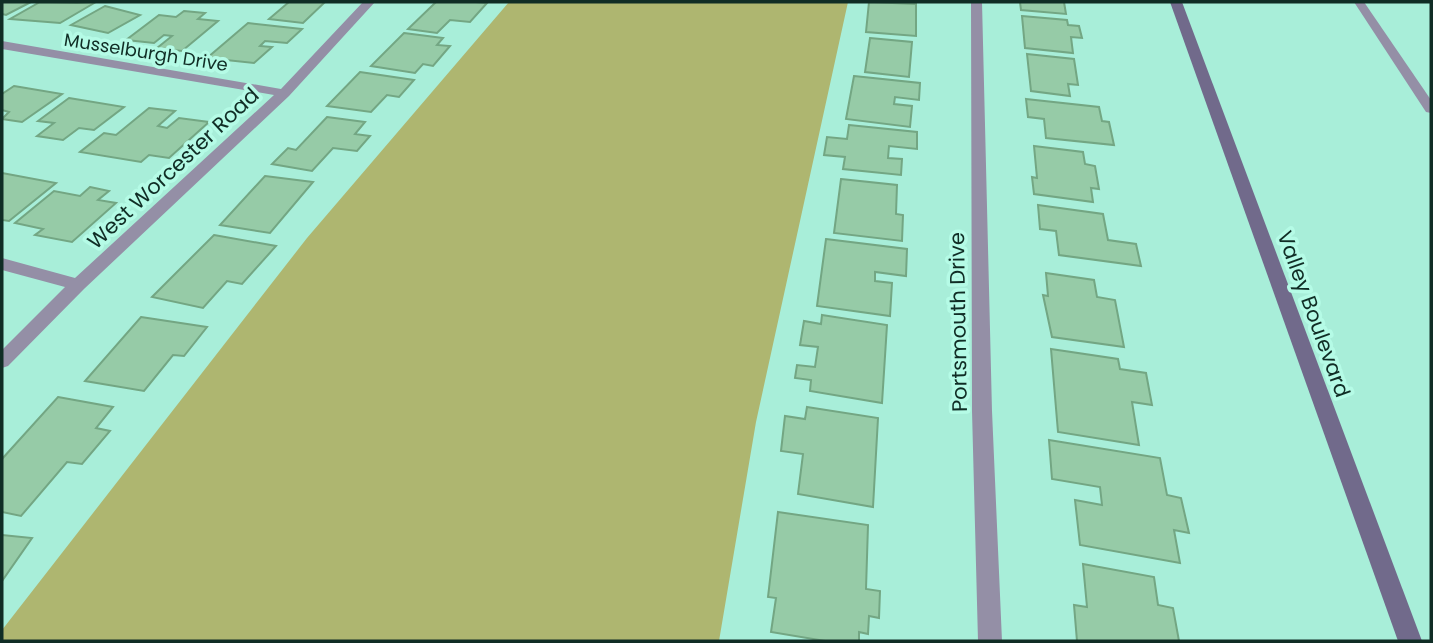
<svg xmlns="http://www.w3.org/2000/svg" width="1433" height="643" viewBox="0 0 1433 643" font-family="Poppins,sans-serif">
  <style>
    .green { fill: #aeb670 }
    .building { fill: #96cba7; stroke: #73a683; stroke-width: 2 }
    .lines { fill: none; stroke-linecap: round; stroke-linejoin: round }
    .street { fill: #948fa6; fill-rule: evenodd }
    .secondary { fill: #716a8b; fill-rule: evenodd }
    .labels { text-anchor: middle; dominant-baseline: central; stroke-width: 7; stroke-linejoin: round; paint-order: stroke }
    .far-street-label { font-size: 18px; fill: #102d25; stroke: #b5fbe6 }
    .street-label { font-size: 21px; fill: #102d25; stroke: #b5fbe6 }
  </style>
  <rect width="100%" height="100%" fill="#a8eed9"/>
  <polygon class="green" points="509,2 848,2 756,422 719,641 2,641 2,630 307,238"/>
  <g class="building">
    <polygon points="2,2 31,2 6,15 2,14"/>
    <polygon points="40,2 77,3 96,2 60,23 10,19"/>
    <polygon points="289,2 325,2 303,23 269,19"/>
    <polygon points="436,2 476,2 487,3 470,22 450,20 437,33 408,29"/>
    <polygon points="869,2 916,4 916,36 866,32"/>
    <polygon points="1020,2 1064,2 1066,14 1021,10"/>
    <polygon points="105,6 140,15 108,33 71,25"/>
    <polygon points="184,11 205,13 198,19 218,21 182,51 157,48 172,36 164,35 154,43 126,40 159,15 176,17"/>
    <polygon points="1022,16 1067,20 1068,25 1079,26 1082,38 1071,37 1073,53 1025,48"/>
    <polygon points="248,23 302,29 287,43 265,41 260,46 272,47 254,63 207,58"/>
    <polygon points="404,33 443,38 437,45 450,46 433,66 423,64 415,73 371,66"/>
    <polygon points="870,38 912,42 909,77 865,72"/>
    <polygon points="1027,54 1074,59 1078,85 1068,84 1070,96 1031,91"/>
    <polygon points="360,72 414,80 399,97 387,95 371,112 327,106"/>
    <polygon points="854,76 920,83 919,100 895,97 894,104 912,106 910,127 846,119"/>
    <polygon points="14,86 62,94 22,122 2,119 9,112 2,110 2,94"/>
    <polygon points="69,98 124,107 94,130 79,128 63,140 37,136 54,123 38,121"/>
    <polygon points="1026,99 1099,107 1102,121 1109,122 1114,145 1046,138 1044,119 1028,117"/>
    <polygon points="149,108 175,111 158,126 167,128 179,118 209,122 169,158 149,155 141,162 80,152 104,133 116,135"/>
    <polygon points="327,117 365,122 355,134 370,136 357,151 333,148 312,171 272,164 288,148 296,150"/>
    <polygon points="849,125 917,132 917,149 889,146 888,158 902,159 901,175 843,169 845,157 824,155 827,137 847,139"/>
    <polygon points="1034,146 1083,152 1085,164 1095,166 1099,189 1091,188 1093,202 1034,194 1032,177 1037,178"/>
    <polygon points="2,173 56,183 9,221 2,220"/>
    <polygon points="265,176 313,182 270,233 220,225"/>
    <polygon points="841,179 897,185 896,214 903,215 902,241 834,233"/>
    <polygon points="90,187 109,191 98,200 116,203 72,242 35,235 43,229 15,223 54,191 80,196"/>
    <polygon points="1038,205 1103,214 1108,240 1136,244 1141,266 1059,255 1056,231 1040,229"/>
    <polygon points="214,235 276,246 242,284 227,281 203,308 152,297"/>
    <polygon points="826,239 907,249 906,276 875,272 875,281 892,283 890,316 817,306"/>
    <polygon points="1046,273 1094,280 1097,297 1115,300 1124,347 1052,337 1043,295 1048,296"/>
    <polygon points="822,315 887,325 882,403 810,391 811,380 795,378 797,365 815,367 818,347 800,345 804,321 821,324"/>
    <polygon points="141,317 207,327 184,356 173,355 144,391 85,381"/>
    <polygon points="1051,349 1118,359 1120,369 1146,373 1152,405 1132,402 1139,445 1058,432"/>
    <polygon points="58,397 113,407 96,428 110,431 82,464 67,462 21,516 2,512 2,459"/>
    <polygon points="807,407 878,418 873,507 798,494 803,454 781,451 785,416 805,419"/>
    <polygon points="1049,440 1160,458 1167,495 1181,498 1189,533 1174,530 1180,563 1080,545 1075,500 1102,505 1100,487 1052,479"/>
    <polygon points="778,512 868,525 866,589 880,591 879,618 869,616 868,634 859,632 859,641 825,641 771,632 776,598 768,597"/>
    <polygon points="2,535 32,538 2,581"/>
    <polygon points="1083,564 1154,577 1158,605 1173,608 1179,641 1077,641 1074,605 1087,607"/>
  </g>
  <g class="lines">
    <g class="street">
      <polygon points="363,2 375,2 289,96 84,289 8,366 2,368 2,350 65,287 2,270 2,258 75,278 274,95 2,49 2,41 281,89"/>
      <polygon points="971,2 982,2 992,411 1002,641 978,641 972,411"/>
      <polygon points="1354,2 1364,2 1431,100 1431,113 1426,112"/>
    </g>
    <polygon class="secondary" points="1170,2 1182,2 1422,641 1398,641"/>
  </g>
  <g class="labels">
    <g class="far-street-label">
      <text transform="translate(146 52) rotate(9)">Musselburgh Drive</text>
    </g>
    <g class="street-label">
      <text transform="translate(173 168) rotate(-43)">West Worcester Road</text>
      <text transform="translate(1314 314) rotate(70)">Valley Boulevard</text>
      <text transform="translate(958 322) rotate(-91)">Portsmouth Drive</text>
    </g>
  </g>
  <rect width="1433" height="643" fill="none" stroke="#102d25" stroke-width="7"/>
</svg>
